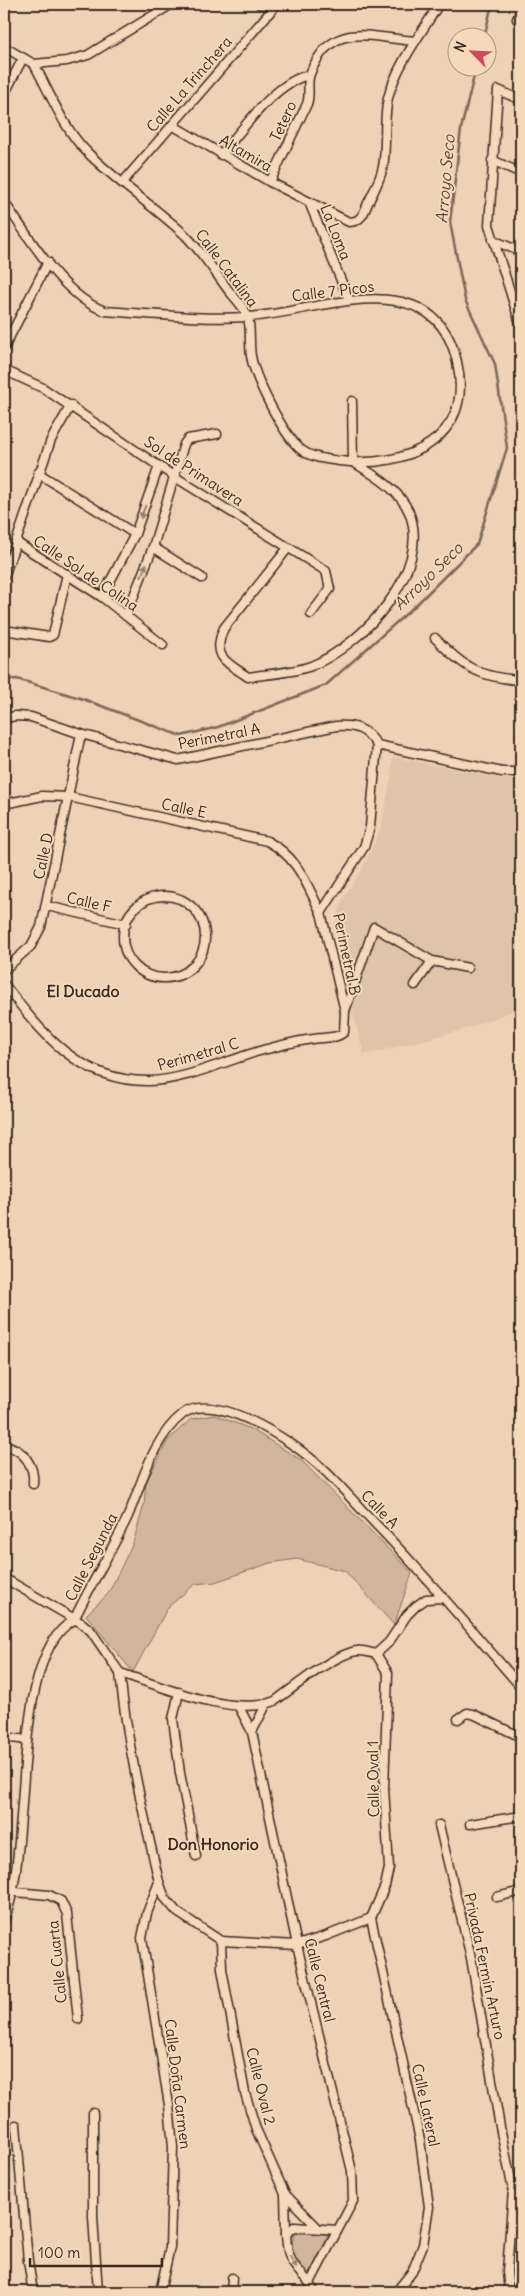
<svg xmlns="http://www.w3.org/2000/svg" width="525" height="2296" viewBox="0 0 525 2296" font-family="Delius,sans-serif">
  <style>
    .built { fill: #dec4a8 }
    .green { fill: #d0b69c; stroke: #86705d }
    .lines { fill: none; stroke-linecap: round; stroke-linejoin: round }
    .stream { stroke: #7b6755; stroke-width: 2.5 }
    .minor-casing { stroke: #3b2a1e; stroke-width: 11 }
    .minor { stroke: #f4d9bb; stroke-width: 8 }
    .oneway { fill: #98826c }
    .labels { text-anchor: middle; dominant-baseline: central; stroke-width: 4; stroke-linejoin: round; paint-order: stroke }
    .street-label { font-size: 15px; fill: #3b2a1e; stroke: #f4d9bb }
    .water-label { font-size: 16px; font-style: italic; fill: #564335; stroke: #f4d9bb }
    .neighbourhood-label { font-size: 16px; font-weight: bold; fill: #3b2a1e; stroke: #f4d9bb }
  </style>
  <rect width="100%" height="100%" fill="#edd2b5"/>
  <filter id="ink" filterUnits="userSpaceOnUse"><feTurbulence type="fractalNoise" baseFrequency=".02" numOctaves="2"/><feDisplacementMap in="SourceGraphic" scale="10" xChannelSelector="R" yChannelSelector="G"/><feConvolveMatrix kernelMatrix="1 2 1 2 8 2 1 2 1" color-interpolation-filters="sRGB"/></filter>
  <g filter="url(#ink)">
    <polygon class="built" points="393,757 503,779 521,779 521,1008 462,1030 364,1055 353,1013 336,923 342,900 362,870 381,828 391,779"/>
    <g class="green">
      <polygon points="214,1415 251,1429 301,1460 412,1573 394,1625 345,1571 297,1559 270,1563 215,1582 195,1584 168,1607 133,1672 86,1615 108,1594 133,1543 144,1505 146,1482 168,1440 191,1419"/>
      <path d="M 313,2232 L 329,2234 L 310,2273 C 293,2260 289,2256 294,2234 Z"/>
    </g>
    <g class="lines">
      <g class="stream">
        <polyline points="484,38 492,4"/>
        <polyline points="4,680 17,679 83,699 181,736 218,727 326,685 416,605 477,544 507,448 495,364 465,300 450,222 461,129 476,68"/>
      </g>
      <g class="minor-casing">
        <g id="minor">
          <polyline points="259,4 274,6"/>
          <polyline points="521,10 517,19 521,22"/>
          <polyline points="4,47 34,64 67,61 88,55 172,4"/>
          <polyline points="4,95 23,58"/>
          <polyline points="521,100 498,90 489,225 521,326"/>
          <path d="M 172,125 L 270,182 L 349,222 C 361,222 364,213 368,203 C 374,191 380,180 383,167 C 387,145 383,121 388,98 C 397,64 421,34 439,4"/>
          <path d="M 221,155 C 242,130 276,81 309,75"/>
          <polyline points="492,160 521,173"/>
          <path d="M 270,182 L 307,104 C 311,94 306,83 310,74 C 331,20 368,37 415,41"/>
          <polyline points="122,183 277,4"/>
          <path d="M 4,202 C 30,238 63,297 105,311 C 152,314 201,320 248,317 C 317,313 434,259 457,362 C 475,439 406,469 340,461 C 326,459 310,458 299,448 C 282,432 255,379 251,356 C 249,345 251,326 248,318 C 246,309 235,298 229,291 C 215,272 202,252 185,235 C 154,206 118,183 88,153 C 64,130 50,93 34,64"/>
          <polyline points="309,202 349,300"/>
          <polyline points="493,240 521,252"/>
          <polyline points="4,348 48,262"/>
          <polyline points="4,370 43,388 175,477 326,571 330,589 311,614"/>
          <polyline points="352,401 353,462"/>
          <polyline points="38,473 135,534"/>
          <polyline points="16,542 102,597 163,645"/>
          <polyline points="153,547 202,578"/>
          <path d="M 288,548 L 224,628 C 211,657 226,662 248,677 C 268,674 292,673 311,666 C 361,646 433,571 409,512 C 399,489 374,475 353,462"/>
          <polyline points="4,577 51,440 71,405"/>
          <polyline points="102,597 135,534 159,466"/>
          <polyline points="126,616 153,547 184,444 188,439 217,434"/>
          <polyline points="4,630 49,637 53,635 67,574"/>
          <path d="M 435,638 C 463,667 480,678 521,680"/>
          <path d="M 4,718 L 16,716 L 31,717 L 81,734 L 178,760 L 336,726 C 355,725 366,728 377,745"/>
          <polyline points="377,745 502,772 521,772"/>
          <path d="M 4,804 L 42,796 L 69,797 L 267,841 C 298,857 306,883 321,913"/>
          <circle cx="164" cy="937" r="41"/>
          <polyline points="47,906 126,924"/>
          <polyline points="4,970 31,946 41,927 81,734"/>
          <path d="M 4,984 C 42,1034 80,1082 149,1081 C 183,1081 230,1059 263,1050 C 283,1045 302,1039 323,1038 C 331,1037 337,1038 344,1032 L 345,1011 L 321,913 L 364,847 L 370,827 L 377,745"/>
          <polyline points="415,985 432,961"/>
          <polyline points="345,1011 374,927 432,961 468,968"/>
          <path d="M 4,1445 C 23,1449 35,1465 33,1484"/>
          <polyline points="4,1578 83,1624 91,1631 120,1673"/>
          <path d="M 120,1673 C 127,1744 143,1812 159,1882 L 165,1898 L 177,1912 L 221,1941 L 297,1945 L 326,1936 L 371,1918 L 385,1886 L 389,1868 L 384,1788 L 388,1673 L 376,1654 L 389,1642 L 407,1615 L 416,1606 L 426,1599 L 443,1598"/>
          <path d="M 120,1673 C 161,1686 234,1718 275,1701 C 297,1685 327,1660 352,1652 C 360,1649 368,1652 376,1654"/>
          <polyline points="179,1692 173,1719 180,1773 196,1856"/>
          <polyline points="239,1707 252,1732 297,1945 352,2171 353,2201 310,2283 314,2292"/>
          <polyline points="458,1719 467,1713 473,1714 521,1737"/>
          <polyline points="252,1732 266,1705"/>
          <polyline points="4,1737 27,1740"/>
          <polyline points="470,1824 521,1816"/>
          <polyline points="439,1825 471,1958 500,2127 513,2190 507,2271 509,2292"/>
          <polyline points="159,1882 147,1913 142,1938 169,2105 173,2147 170,2247 160,2292"/>
          <polyline points="4,1891 49,1895 61,1901 67,1914 78,2019"/>
          <polyline points="497,1897 521,1891"/>
          <polyline points="371,1918 420,2140 429,2207 423,2245 412,2272 396,2292"/>
          <path d="M 4,1920 C 34,1852 8,1655 74,1620 C 90,1585 112,1551 128,1516 C 142,1483 153,1437 183,1414 C 215,1390 291,1441 315,1462 C 332,1476 347,1494 362,1510 C 418,1567 469,1627 521,1687"/>
          <polyline points="221,1941 222,1969 245,2093 256,2129 285,2194 286,2234"/>
          <polyline points="93,2113 93,2217 98,2292"/>
          <polyline points="16,2125 28,2261 33,2292"/>
          <polyline points="285,2194 317,2227"/>
          <path d="M 310,2283 C 292,2265 287,2259 286,2234 L 294,2227 L 337,2230"/>
          <polyline points="231,2292 232,2278"/>
        </g>
      </g>
      <use href="#minor" class="minor"/>
    </g>
    <defs><path id="oneway-solid" d="M-6-.8H1V-3.2L6.5 0L1 3.2V.8H-6Z" transform="scale(1.25)"/></defs>
    <g class="oneway">
      <use href="#oneway-solid" transform="translate(143 512) rotate(110)"/>
      <use href="#oneway-solid" transform="translate(144 570) rotate(-68)"/>
      <use href="#oneway-solid" transform="translate(293 2262) rotate(62)"/>
    </g>
  </g>
  <g class="labels">
    <g class="street-label">
      <text transform="translate(189 84) rotate(-49)">Calle La Trinchera</text>
      <text transform="translate(283 121) rotate(-65)">Tetero</text>
      <text transform="translate(246 153) rotate(30)">Altamira</text>
      <text transform="translate(336 232) rotate(68)">La Loma</text>
      <text transform="translate(227 268) rotate(53)">Calle Catalina</text>
      <text transform="translate(333 291) rotate(-7)">Calle 7 Picos</text>
      <text transform="translate(194 471) rotate(33)">Sol de Primavera</text>
      <text transform="translate(86 573) rotate(34)">Calle Sol de Colina</text>
      <text transform="translate(219 736) rotate(-11)">Perimetral A</text>
      <text transform="translate(184 808) rotate(12)">Calle E</text>
      <text transform="translate(43 856) rotate(-78)">Calle D</text>
      <text transform="translate(89 902) rotate(13)">Calle F</text>
      <text transform="translate(347 954) rotate(78)">Perimetral B</text>
      <text transform="translate(198 1054) rotate(-16)">Perimetral C</text>
      <text transform="translate(380 1509) rotate(46)">Calle A</text>
      <text transform="translate(91 1557) rotate(-63)">Calle Segunda</text>
      <text transform="translate(373 1779) rotate(-91)">Calle Oval 1</text>
      <text transform="translate(57 1962) rotate(-96)">Calle Cuarta</text>
      <text transform="translate(485 1966) rotate(78)">Privada Fermín Arturo</text>
      <text transform="translate(320 1980) rotate(76)">Calle Central</text>
      <text transform="translate(178 2084) rotate(83)">Calle Doña Carmen</text>
      <text transform="translate(261 2086) rotate(76)">Calle Oval 2</text>
      <text transform="translate(426 2105) rotate(78)">Calle Lateral</text>
    </g>
    <g class="water-label">
      <text transform="translate(445 179) rotate(-85)">Arroyo Seco</text>
      <text transform="translate(428 576) rotate(-44)">Arroyo Seco</text>
    </g>
    <g class="neighbourhood-label">
      <text x="83" y="991">El Ducado</text>
      <text x="213" y="1844">Don Honorio</text>
    </g>
  </g>
  <rect width="525" height="2296" fill="none" stroke="#f4d9bb" stroke-width="20"/>
  <rect x="10" y="10" width="505" height="2276" fill="none" stroke="#3b2a1e" stroke-width="2" filter="url(#ink)"/>
  <g transform="translate(472 52) rotate(294)"><circle r="24" fill="#f4d9bb" stroke="#aa937c"/>
  <path d="M0-4L9 19L0 12L-9 19Z" fill="#d1495b"/>
  <text y="-8" font-size="14" font-weight="bold" text-anchor="middle" fill="#3b2a1e">N</text>
  </g>
  <path d="M30 2258v8h132v-8" fill="none" stroke="#3b2a1e" stroke-width="2.5"/>
  <text x="38" y="2258" font-size="15" fill="#3b2a1e" stroke="#f4d9bb" stroke-width="4" paint-order="stroke">100 m</text>
</svg>
